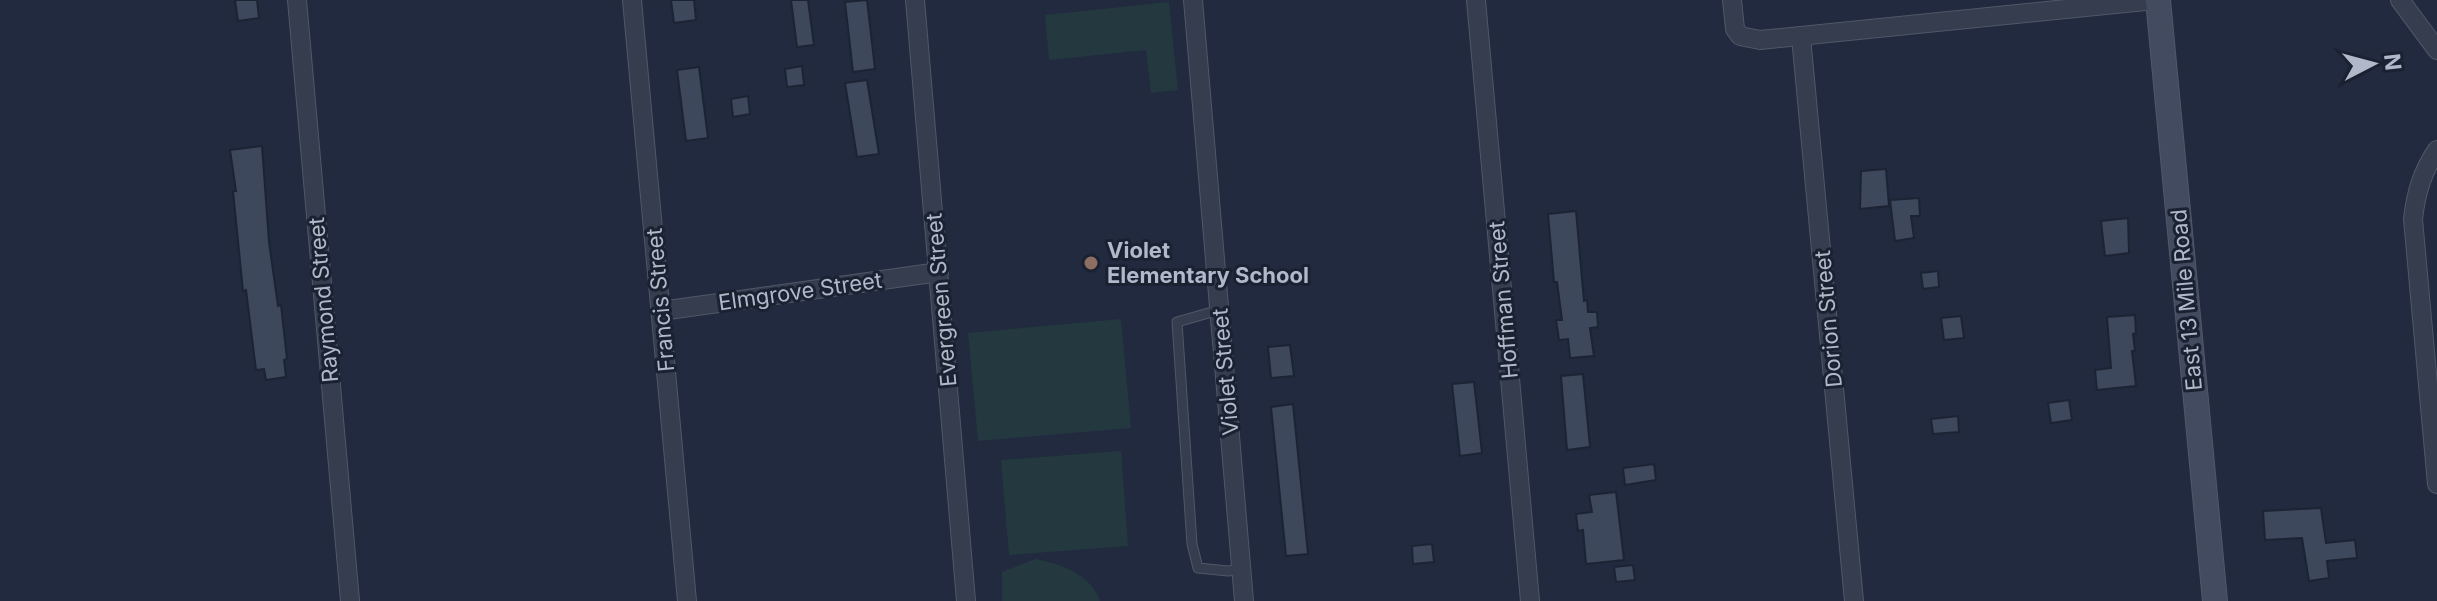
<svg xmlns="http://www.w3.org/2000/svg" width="2437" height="601" viewBox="0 0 2437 601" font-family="Inter,sans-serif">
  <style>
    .green { fill: #23393f }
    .building { fill: #3d485d; stroke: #1c2434; stroke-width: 2 }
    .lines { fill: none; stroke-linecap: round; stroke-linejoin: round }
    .lane-casing { stroke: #505868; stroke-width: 11 }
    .street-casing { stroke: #505868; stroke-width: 20 }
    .secondary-casing { stroke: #505868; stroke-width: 26 }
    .lane { stroke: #353d4e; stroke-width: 9 }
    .street { stroke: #353d4e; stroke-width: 18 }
    .secondary { stroke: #434b61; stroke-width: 24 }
    .education-dot { fill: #8d6e63; stroke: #1a2232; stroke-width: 3 }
    .labels { text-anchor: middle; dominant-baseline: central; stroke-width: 6; stroke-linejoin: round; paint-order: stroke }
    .poi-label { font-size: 22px; font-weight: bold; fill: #b0b8c9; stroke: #1a2232; text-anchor: start }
    .street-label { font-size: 22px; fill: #b0b8c9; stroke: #1a2232 }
  </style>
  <rect width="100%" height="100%" fill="#212a3e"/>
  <g class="green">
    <polygon points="1169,2 1178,90 1151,93 1146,50 1049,60 1045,15"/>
    <polygon points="1121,319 1131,428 978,441 968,333"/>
    <polygon points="1121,451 1128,546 1009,555 1001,460"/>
    <path d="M 1035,559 C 1059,563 1092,575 1100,601 L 1002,601 L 1002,572 Z"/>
  </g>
  <g class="building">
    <polygon points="235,0 257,0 259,18 238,21"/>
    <polygon points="671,0 694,0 696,20 674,23"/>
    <polygon points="791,0 808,0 814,45 797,47"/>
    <polygon points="867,0 875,69 853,72 845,2"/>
    <polygon points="802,66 804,85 787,87 785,69"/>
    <polygon points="699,67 708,138 686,141 677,70"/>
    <polygon points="867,80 879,154 857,157 845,83"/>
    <polygon points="748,96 750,114 733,117 731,99"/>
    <polygon points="262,146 269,242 278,306 281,305 287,359 284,360 286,377 266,380 264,369 256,370 246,290 243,291 233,191 236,191 230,150"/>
    <polygon points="1886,169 1889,206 1860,209 1861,171"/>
    <polygon points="1919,198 1920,216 1911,216 1914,238 1895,241 1890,200"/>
    <polygon points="1576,211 1584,301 1587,300 1588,312 1597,312 1598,327 1590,328 1594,356 1570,358 1568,339 1559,340 1556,320 1562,320 1557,282 1554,282 1548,214"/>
    <polygon points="2128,218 2129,253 2105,256 2101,221"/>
    <polygon points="1938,271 1939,287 1923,289 1921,273"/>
    <polygon points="2135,315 2136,333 2133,334 2135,351 2132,351 2136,386 2097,390 2095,370 2111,368 2107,317"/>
    <polygon points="1961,316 1964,338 1944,340 1941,318"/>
    <polygon points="1290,345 1294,376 1271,378 1268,347"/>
    <polygon points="1583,374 1590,447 1567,450 1561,376"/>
    <polygon points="1474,382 1482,453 1460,456 1452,384"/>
    <polygon points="2069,400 2072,420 2051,423 2048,403"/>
    <polygon points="1293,404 1308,554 1286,556 1271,407"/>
    <polygon points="1958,416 1959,432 1933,434 1931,419"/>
    <polygon points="1654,464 1656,480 1625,485 1623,468"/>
    <polygon points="1616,492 1624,560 1586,564 1583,530 1578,531 1576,514 1592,512 1589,495"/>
    <polygon points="2321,508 2326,543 2355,540 2357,558 2327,561 2329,578 2309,581 2302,538 2265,540 2263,511"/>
    <polygon points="1432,544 1434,562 1413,564 1412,546"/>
    <polygon points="1633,565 1635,580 1616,582 1614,567"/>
  </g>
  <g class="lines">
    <g class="lane-casing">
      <polyline id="lane" points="1219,310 1177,322 1192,544 1198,568 1228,571 1241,569"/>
    </g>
    <g class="street-casing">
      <g id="street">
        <polyline points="297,0 350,601"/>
        <polyline points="632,0 687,601"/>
        <polyline points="915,0 966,601"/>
        <polyline points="1193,0 1244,601"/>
        <polyline points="1476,0 1530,601"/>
        <polyline points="1732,0 1735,29 1740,36 1760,40 2155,0"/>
        <polyline points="2400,0 2437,50"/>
        <polyline points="1801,37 1854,601"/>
        <path d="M 2437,150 C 2422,172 2416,193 2413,219 L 2437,484"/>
        <polyline points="661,311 939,272"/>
      </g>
    </g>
    <g class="secondary-casing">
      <polyline id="secondary" points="2158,0 2215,601"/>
    </g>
    <use href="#lane" class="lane"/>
    <use href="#street" class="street"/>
    <use href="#secondary" class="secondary"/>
  </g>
  <circle class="education-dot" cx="1091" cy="263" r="8"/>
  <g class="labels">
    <g class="poi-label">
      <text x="1107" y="250">Violet<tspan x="1107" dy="25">Elementary School</tspan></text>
    </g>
    <g class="street-label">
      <text transform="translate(800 291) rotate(-8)">Elmgrove Street</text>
      <text transform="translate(323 300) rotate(-95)">Raymond Street</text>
      <text transform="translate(660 300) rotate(-95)">Francis Street</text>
      <text transform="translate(941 300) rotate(-95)">Evergreen Street</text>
      <text transform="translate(1503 300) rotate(-95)">Hoffman Street</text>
      <text transform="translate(2186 300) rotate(-95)">East 13 Mile Road</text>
      <text transform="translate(1828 319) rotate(-95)">Dorion Street</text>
      <text transform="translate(1225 372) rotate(-95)">Violet Street</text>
    </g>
  </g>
  <g transform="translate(2373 64) rotate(84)" stroke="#1a2232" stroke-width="6" paint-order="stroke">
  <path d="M0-6L14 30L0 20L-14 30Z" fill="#b0b8c9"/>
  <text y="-12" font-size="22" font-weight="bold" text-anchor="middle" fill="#b0b8c9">N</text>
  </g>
</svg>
